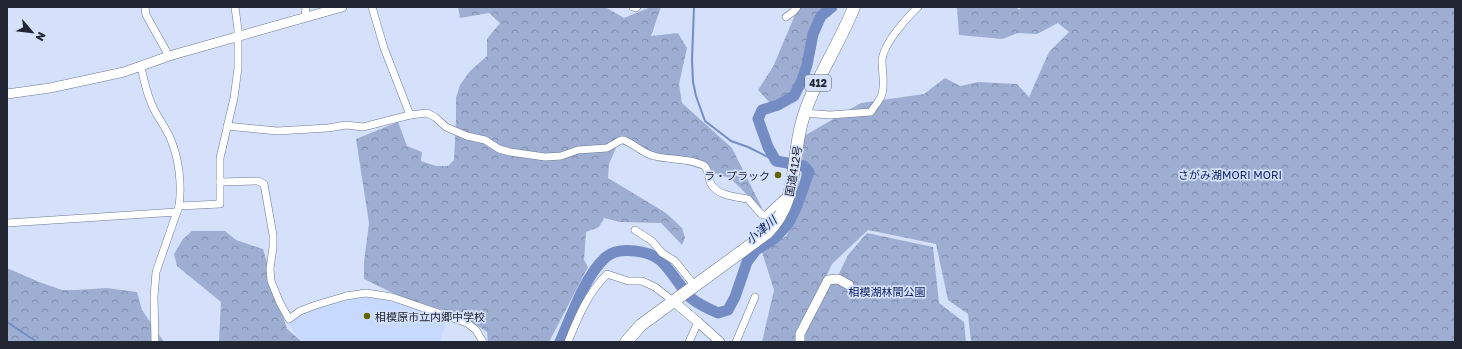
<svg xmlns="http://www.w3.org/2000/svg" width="1462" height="349" viewBox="0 0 1462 349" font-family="'Golos Text','Noto Sans JP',sans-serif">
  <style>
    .built { fill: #c7d9ff }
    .forest { fill: url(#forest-crowns) }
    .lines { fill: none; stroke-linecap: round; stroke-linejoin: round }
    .stream { stroke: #738cc3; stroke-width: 2 }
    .river { stroke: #738cc3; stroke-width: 11 }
    .minor-casing { stroke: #6b7894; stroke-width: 8 }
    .tertiary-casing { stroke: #6b7894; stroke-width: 10 }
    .trunk-casing { stroke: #6b7894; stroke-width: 13 }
    .minor { stroke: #fff; stroke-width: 7 }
    .tertiary { stroke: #fff; stroke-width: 9 }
    .trunk { stroke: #fff; stroke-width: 12 }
    .poi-dot { fill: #5f6300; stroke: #d5e1fb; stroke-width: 1.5 }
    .labels { text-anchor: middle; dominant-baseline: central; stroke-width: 3.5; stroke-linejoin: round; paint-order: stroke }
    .shield { fill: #d5e1fb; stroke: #575e6e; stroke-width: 1 }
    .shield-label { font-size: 10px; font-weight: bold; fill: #212632 }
    .street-label { font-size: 11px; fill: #212632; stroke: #d5e1fb }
    .park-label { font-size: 11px; fill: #0d2163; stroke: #d5e1fb }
    .poi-label { font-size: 11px; fill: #212632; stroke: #d5e1fb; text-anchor: end }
    .water-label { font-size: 12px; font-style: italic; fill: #112668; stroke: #d5e1fb }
  </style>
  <defs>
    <pattern id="forest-crowns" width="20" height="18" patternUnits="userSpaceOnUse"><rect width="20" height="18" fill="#9daed2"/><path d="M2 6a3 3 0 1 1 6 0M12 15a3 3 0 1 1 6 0" fill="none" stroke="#808dab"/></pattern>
  </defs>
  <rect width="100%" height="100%" fill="#d5e1fb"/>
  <polygon class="built" points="350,296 380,298 447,319 440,342 304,342 298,337 287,321 301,314"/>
  <g class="forest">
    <polygon points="458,7 605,7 624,18 651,7 661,7 651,36 678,33 687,48 679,84 682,103 732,148 763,210 730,178 618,143 609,164 608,178 666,213 682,228 685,238 682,245 661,223 620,222 604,218 599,227 586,232 584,260 588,267 549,342 488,342 487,332 463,316 403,298 364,279 364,262 369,223 356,139 398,122 407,146 422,152 421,161 436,166 448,166 454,160 456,119 456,98 460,85 470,71 487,56 487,39 500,23 489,13 460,18"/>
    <polygon points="800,7 825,7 813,22 806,48 802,75 791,95 770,103 758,90 773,67 797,10"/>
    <polygon points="957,7 1016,7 1019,10 1022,7 1455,7 1455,342 971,342 968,314 948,300 936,244 868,230 832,264 799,335 799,342 762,342 774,290 762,252 786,236 798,215 804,136 861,103 924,94 945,78 960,86 978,82 1017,84 1029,97 1049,52 1069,32 1058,23 1037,34 1018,33 1002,39 959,35"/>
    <polygon points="192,231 225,231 236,240 263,249 287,329 302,342 219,342 221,302 177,266 174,254 183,239"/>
    <polygon points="867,233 933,247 939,303 964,322 966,342 803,342 802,335 827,286 835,282 848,255"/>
    <polygon points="7,268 39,282 62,290 76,290 107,288 137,292 142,310 164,342 7,342"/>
  </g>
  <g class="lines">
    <g class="stream">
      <polyline points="694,7 692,60 693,82 696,96 705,121 731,141 748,147 776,161"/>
      <polyline points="7,322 37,342"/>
    </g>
    <path class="river" d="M 560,342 C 571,317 585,275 606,257 C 614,250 626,250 635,251 C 644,252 653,254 660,260 C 672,271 680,287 691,298 C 698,304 709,309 718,313 L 728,310 L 735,297 L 747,262 L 756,250 L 775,238 L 788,224 L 796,208 L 809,172 L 804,166 L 776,161 L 768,147 L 758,119 L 762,110 L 778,105 L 794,96 L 802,80 L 807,65 L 813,34 L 821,16 L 832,7"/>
    <g class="minor-casing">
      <g id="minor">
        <polyline points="145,7 146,15 169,56"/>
        <polyline points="372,7 384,48 410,115"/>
        <polyline points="633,7 636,8 637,7"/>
        <polyline points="305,17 306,7"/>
        <polyline points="786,17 793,12 797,7"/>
        <path d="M 141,66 C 144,82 148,99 156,113 C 161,122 167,130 171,140 C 179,159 182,185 179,206 L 156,272 L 154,297 L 155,342"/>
        <path d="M 804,113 L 830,115 L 871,112 C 874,106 880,101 882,94 C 885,84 882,71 882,60 C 884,43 906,19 918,7"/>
        <path d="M 227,126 L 277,131 L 328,128 L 346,125 L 363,127 L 410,115 L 427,113 L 435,117 L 446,127 L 467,136 L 485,140 L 499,149 L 510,152 L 545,157 L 561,156 L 578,150 L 607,148 L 621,140 L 624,140 C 634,144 642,153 654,156 C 668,160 690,158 703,165 C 709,169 708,175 710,182 C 716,196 736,197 748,199 L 760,213 L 763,215 L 766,215 L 783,199 L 788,197"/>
        <polyline points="220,182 258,181 264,184 273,235 273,247 270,269 271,281 280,303 289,319 300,311 316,305 346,296 366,293 392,297 467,323 476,330 483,342"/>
        <polyline points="179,206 220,204 220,158 234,98 238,68 238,30 235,7"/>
        <polyline points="7,223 177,212"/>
        <polyline points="635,230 652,241 662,253 675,261 694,285"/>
        <path d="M 568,342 C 578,317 588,293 607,274 L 628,281 L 642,281 L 655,287 L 673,301"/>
        <polyline points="689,342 698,322"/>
        <polyline points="736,342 755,297"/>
      </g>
    </g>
    <g class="tertiary-casing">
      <g id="tertiary">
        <polyline points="7,94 50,88 124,72 169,56 342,7"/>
        <polyline points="673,301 698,322 720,342"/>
        <polyline points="800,342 800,334 828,280 838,279 849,285"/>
      </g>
    </g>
    <g class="trunk-casing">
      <path id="trunk" d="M 626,342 L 641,325 L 767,233 C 802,197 789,156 805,112 C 817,76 840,43 854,7"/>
    </g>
    <use href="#minor" class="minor"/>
    <use href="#tertiary" class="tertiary"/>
    <use href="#trunk" class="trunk"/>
  </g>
  <g class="poi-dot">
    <circle cx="778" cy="175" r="4"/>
    <circle cx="367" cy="316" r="4"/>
  </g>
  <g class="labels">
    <rect class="shield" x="805" y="75" width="26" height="16" rx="3"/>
    <g class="shield-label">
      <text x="818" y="83">412</text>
    </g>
    <g class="street-label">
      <text transform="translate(793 171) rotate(-80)">国道412号</text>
    </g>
    <g class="park-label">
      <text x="1230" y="174">さがみ湖MORI MORI</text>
      <text x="887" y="291">相模湖林間公園</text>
    </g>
    <g class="poi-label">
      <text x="770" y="175">ラ・プラック</text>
      <text x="375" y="316" text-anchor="start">相模原市立内郷中学校</text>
    </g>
    <g class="water-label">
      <text transform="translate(761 230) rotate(-41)">小津川</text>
    </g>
  </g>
  <rect width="1462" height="349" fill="none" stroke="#212632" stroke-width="16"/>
  <g transform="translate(32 32) rotate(118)" stroke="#d5e1fb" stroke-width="3" paint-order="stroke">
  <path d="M0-3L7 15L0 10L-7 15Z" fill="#212632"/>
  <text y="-6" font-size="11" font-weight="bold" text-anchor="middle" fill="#212632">N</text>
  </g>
</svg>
